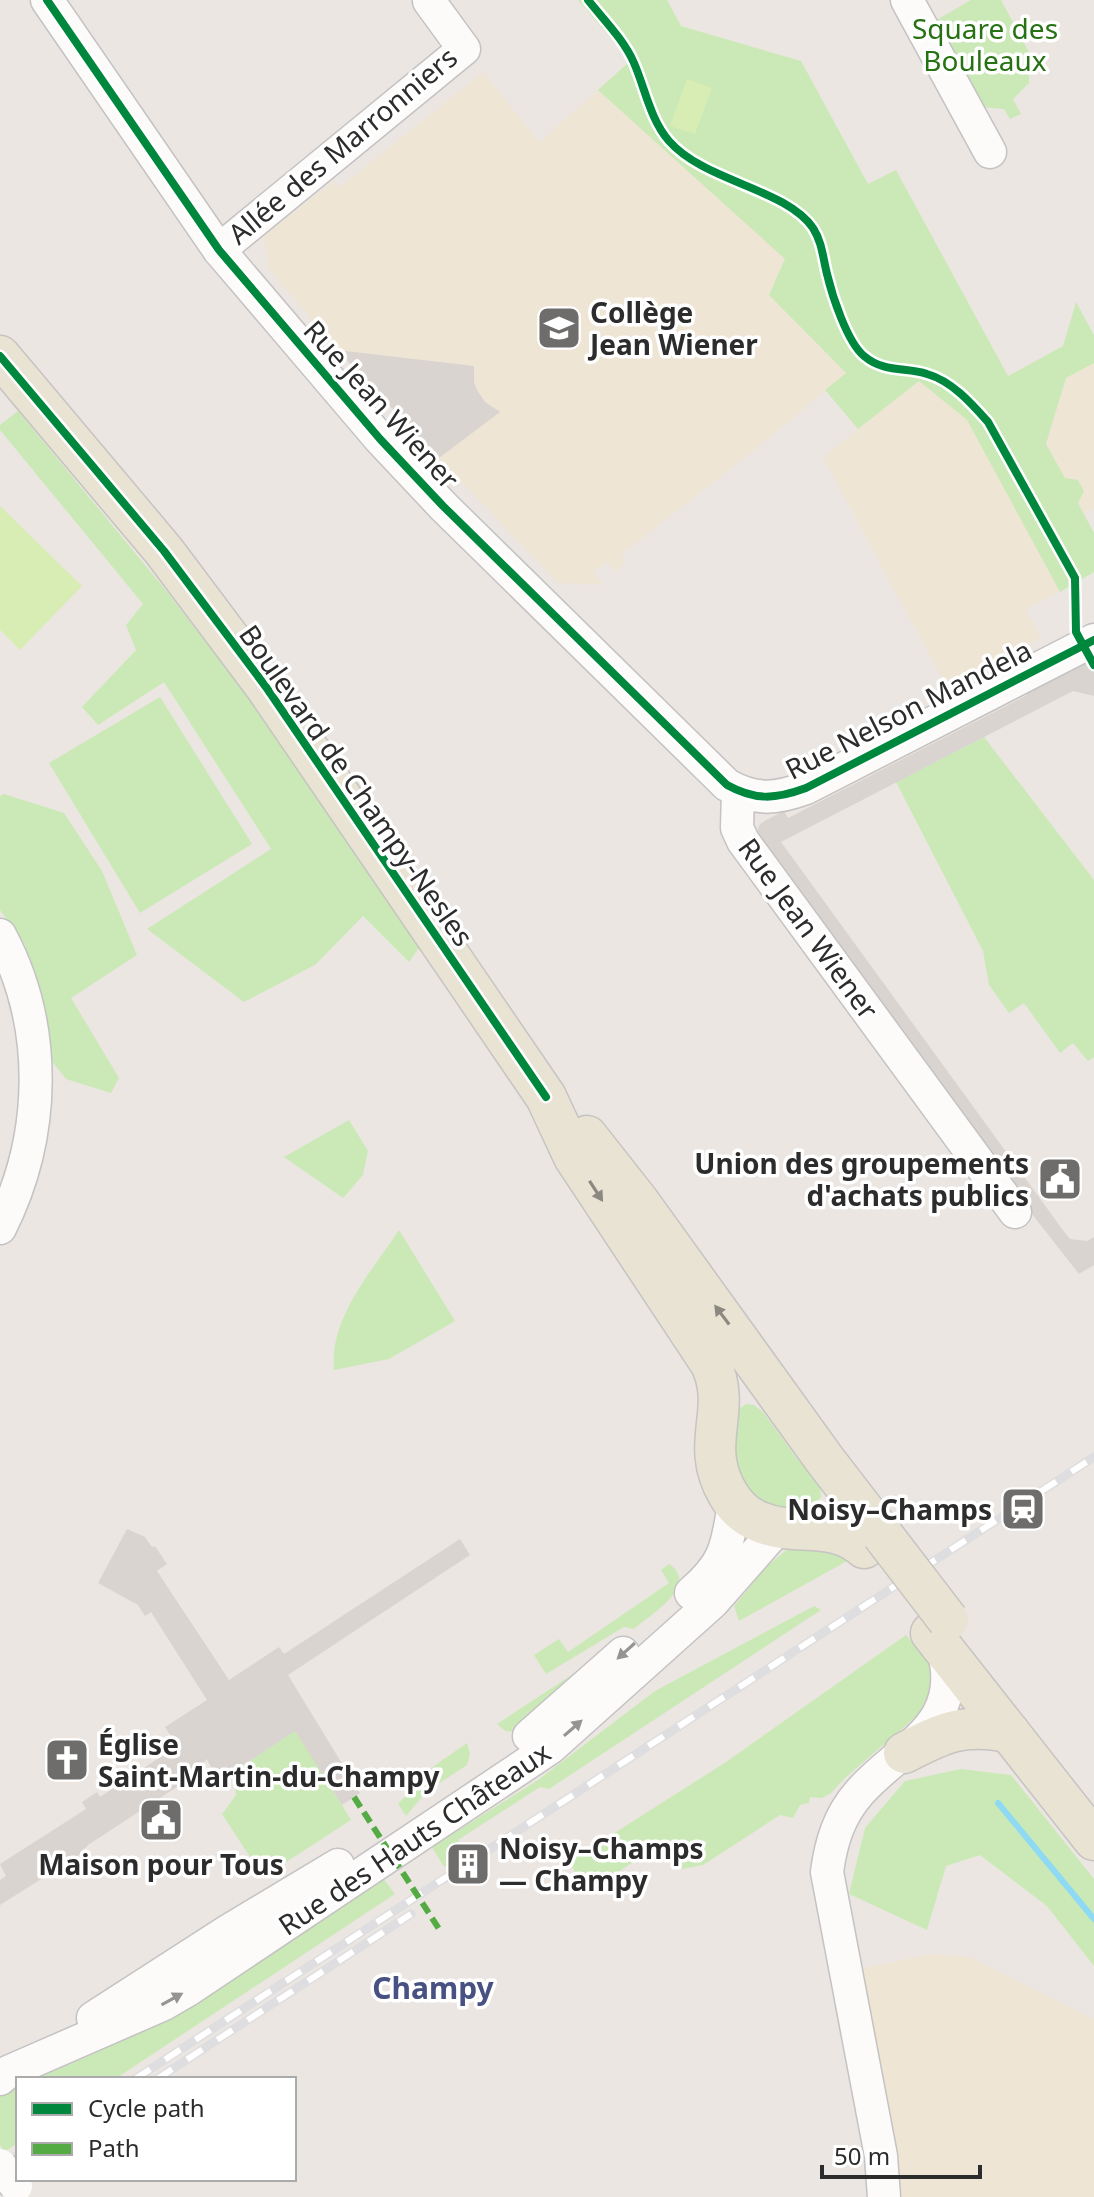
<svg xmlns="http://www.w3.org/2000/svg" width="1094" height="2197" viewBox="0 0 1094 2197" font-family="'Noto Sans',sans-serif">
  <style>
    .education { fill: #efe5d5 }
    .green { fill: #cbe9b7 }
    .pitch { fill: #d8edb4 }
    .plaza { fill: #d9d4d0 }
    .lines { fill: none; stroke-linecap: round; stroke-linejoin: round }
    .stream { stroke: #8ed9f3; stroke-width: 6 }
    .minor-casing { stroke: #c4c2c3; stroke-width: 35 }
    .major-casing { stroke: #c6c4c2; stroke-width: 43 }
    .minor { stroke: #fcfbfa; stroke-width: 32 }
    .major { stroke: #e9e3d3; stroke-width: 40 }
    .rail-casing { stroke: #dedee0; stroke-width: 9 }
    .rail { stroke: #fff; stroke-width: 6; stroke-dasharray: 18; stroke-linecap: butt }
    .minor-bridge-casing { stroke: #c4c2c3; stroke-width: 35; stroke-linecap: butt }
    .major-bridge-casing { stroke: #c6c4c2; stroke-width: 43; stroke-linecap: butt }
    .minor-bridge { stroke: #fcfbfa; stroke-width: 32 }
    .major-bridge { stroke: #e9e3d3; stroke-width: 40 }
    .quiet { stroke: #54ab44; stroke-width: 6; stroke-dasharray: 12 6; stroke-linecap: butt }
    .cycleway-casing { stroke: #fff; stroke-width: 13 }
    .cycleway { stroke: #00873e; stroke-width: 8 }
    .oneway { fill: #8a8880 }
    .oneway2 { fill: #949493 }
    .labels { text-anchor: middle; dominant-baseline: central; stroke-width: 7; stroke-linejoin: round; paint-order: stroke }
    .park-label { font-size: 28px; fill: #267213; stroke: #fff }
    .street-label { font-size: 28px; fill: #2c2c2c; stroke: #fff }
    .poi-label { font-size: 28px; font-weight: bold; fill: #2c2c2c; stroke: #fff; text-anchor: start }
    .neighbourhood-label { font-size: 30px; font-weight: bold; fill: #475182; stroke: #fff }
  </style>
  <rect width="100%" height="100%" fill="#ebe6e1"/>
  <g class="education">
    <polygon points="483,72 539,142 598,90 785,259 846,373 757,448 623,553 623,566 615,572 607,562 594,572 601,583 599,585 558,583 439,458 500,412 485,402 477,390 474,382 474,366 337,350 269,269 264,236 334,181 340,187"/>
    <polygon points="1094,363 1094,509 1084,514 1078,503 1084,491 1078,480 1065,479 1046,444 1066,378"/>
    <polygon points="919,381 967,420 1060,592 1026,609 1041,638 946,686 823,457"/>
    <polygon points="931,1954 970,1957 1094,2019 1094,2197 900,2197 856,1970"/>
  </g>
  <g class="green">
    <polygon points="578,0 667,0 681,26 801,61 868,184 896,170 1008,376 1063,346 1076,302 1094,335 1094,363 1066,378 1046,444 1065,478 1078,480 1084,491 1078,503 1094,533 1094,572 1060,592 967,420 919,381 858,429 825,390 846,373 769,295 785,259 598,90 630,61"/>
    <polygon points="971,0 1001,0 1029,52 1021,56 1029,73 1029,83 1013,99 1021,114 1010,119 1004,109 981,107 933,22"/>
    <polygon points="18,411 164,588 266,721 419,948 409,962 363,916 315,965 244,1002 147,929 271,849 164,682 98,725 82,707 136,650 126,625 143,604 0,430 0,425"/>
    <polygon points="160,697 252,844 140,913 49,763"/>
    <polygon points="984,737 1094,880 1094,1057 1088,1061 1073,1043 1060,1053 1024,1003 1009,1013 989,985 983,951 896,782"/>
    <polygon points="4,794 64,813 102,871 137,955 71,998 119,1078 111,1093 66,1079 44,1051 25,944 0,910 0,796"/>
    <polygon points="349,1120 368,1151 363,1175 343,1198 284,1157"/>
    <path d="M 399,1230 L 455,1321 L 389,1359 L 334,1370 C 329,1318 372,1271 399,1230 Z"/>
    <polygon points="747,1404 754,1405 763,1412 798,1460 820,1484 821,1497 809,1513 785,1518 735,1486 734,1411"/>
    <polygon points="789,1548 821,1550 849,1560 739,1621 734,1606 767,1566"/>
    <path d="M 669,1564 C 701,1585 650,1615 634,1629 L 624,1627 L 546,1674 L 534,1655 L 559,1639 L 568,1652 L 669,1583 L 661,1570 Z"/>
    <polygon points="814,1606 821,1610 549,1789 540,1787 458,1840 465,1853 444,1867 432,1847 538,1780 655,1691"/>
    <polygon points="906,1635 928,1659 933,1671 935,1685 926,1708 845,1778 831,1793 822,1798 810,1797 809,1803 800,1805 793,1818 780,1815 703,1865 682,1869 668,1846 656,1847 588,1892 569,1862 726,1762"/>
    <polygon points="611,1649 518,1732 505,1731 497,1724"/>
    <polygon points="296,1730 351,1820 263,1877 222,1814 236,1795 233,1772"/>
    <polygon points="467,1743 470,1754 467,1765 426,1792 406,1816 398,1804 434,1766"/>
    <polygon points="961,1769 1011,1775 1094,1879 1094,1966 1047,1906 980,1855 946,1866 927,1930 849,1894 865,1828 905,1781"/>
    <polygon points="379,1873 395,1894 115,2079 22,2079"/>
    <polygon points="18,2082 18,2143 4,2152 0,2145 0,2094"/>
  </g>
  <g class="pitch">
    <polygon points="687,79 712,88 695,134 670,126"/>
    <polygon points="0,506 82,586 20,650 0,630"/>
  </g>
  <g class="plaza">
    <polygon points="337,350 474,366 474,382 477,390 485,402 500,412 439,458"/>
    <polygon points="1087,659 1094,659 1094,696 1073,691 781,842 1065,1233 1070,1239 1087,1241 1094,1237 1094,1265 1079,1274 958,1120 963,1115 934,1073 771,852 766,856 756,834 760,824 766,820 784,811 788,818 1027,695 1024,688"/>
    <polygon points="127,1529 145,1537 152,1547 155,1546 167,1564 157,1571 229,1680 279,1647 284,1654 460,1539 470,1555 288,1675 360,1793 342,1805 295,1731 218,1782 207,1759 192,1777 88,1845 78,1856 0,1905 0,1880 6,1876 0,1864 86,1809 82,1802 97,1792 100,1797 177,1746 165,1727 207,1700 151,1612 145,1616 138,1605 98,1583"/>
  </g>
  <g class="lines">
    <polyline class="stream" points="998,1803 1094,1919"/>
    <g class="minor-casing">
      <g id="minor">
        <path d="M 47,0 L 219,250 L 380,439 L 443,506 L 727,785 C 756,801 776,799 806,788 L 1094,640"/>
        <polyline points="907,0 990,152"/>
        <polyline points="219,250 464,49 429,1"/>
        <polyline points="738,791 737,828 743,841 1015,1212"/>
        <path d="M 0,935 C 49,1026 46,1137 0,1228"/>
        <path d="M 691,1593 C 726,1563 727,1547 734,1504"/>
        <polyline points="529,1736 623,1653"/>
        <polyline points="93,2018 228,1931 338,1865"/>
        <polyline points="0,2079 8,2072 164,2004 188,1990 550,1748 713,1602 778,1528"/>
        <path d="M 884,2197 L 881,2156 L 827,1872 C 831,1842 839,1816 859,1793 C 900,1746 965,1727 943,1649"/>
      </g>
    </g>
    <g class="major-casing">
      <g id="major">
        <path d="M 0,356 L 164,551 L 266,687 L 546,1097 L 574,1157 L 711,1364 C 733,1412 698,1443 728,1494 C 735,1506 746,1517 760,1522 C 795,1537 833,1520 864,1548"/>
        <polyline points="587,1136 639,1202 825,1460 882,1534"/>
        <polyline points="931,1633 1094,1840"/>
        <path d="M 904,1753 C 944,1732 963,1723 1009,1732"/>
      </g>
    </g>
    <use href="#minor" class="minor"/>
    <use href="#major" class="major"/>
    <g class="rail-casing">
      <g id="rail">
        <polyline points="135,2079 1094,1457"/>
        <polyline points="157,2079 411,1914"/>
        <polyline points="0,2166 18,2155"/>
      </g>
    </g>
    <use href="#rail" class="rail"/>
    <g class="minor-bridge-casing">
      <polyline id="minor-bridge" points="0,2165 16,2186"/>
    </g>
    <g class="major-bridge-casing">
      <polyline id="major-bridge" points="882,1534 948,1620"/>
    </g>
    <use href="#minor-bridge" class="minor-bridge"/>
    <use href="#major-bridge" class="major-bridge"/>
    <polyline class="quiet" points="354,1797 441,1932"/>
    <g class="cycleway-casing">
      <g id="cycleway">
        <path d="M 47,0 L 219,250 L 380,439 L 443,506 L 727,785 C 756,801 776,799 806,788 L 1094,640"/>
        <path d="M 588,0 C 604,20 624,40 634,63 C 645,88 650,119 669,141 C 705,182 785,188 813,228 C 822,242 823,258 827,274 C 832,295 847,342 864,356 C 884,373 906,367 927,374 C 952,381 972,404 988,422 L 1075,578 L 1076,632 L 1094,665"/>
        <polyline points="0,356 164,551 266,687 546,1097"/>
      </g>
    </g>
    <use href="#cycleway" class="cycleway"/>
  </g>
  <defs><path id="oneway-solid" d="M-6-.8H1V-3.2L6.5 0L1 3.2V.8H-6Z" transform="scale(2)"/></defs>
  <g class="oneway">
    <use href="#oneway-solid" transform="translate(596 1191) rotate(57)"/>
    <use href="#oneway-solid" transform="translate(722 1315) rotate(-127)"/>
  </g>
  <g class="oneway2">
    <use href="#oneway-solid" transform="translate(626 1651) rotate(138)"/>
    <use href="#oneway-solid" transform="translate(573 1728) rotate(-41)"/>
    <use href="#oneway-solid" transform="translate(172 1999) rotate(-29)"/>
  </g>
  <defs>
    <g id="school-square" transform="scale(2.3)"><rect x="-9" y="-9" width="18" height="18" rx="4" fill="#6f6d6b" stroke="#fff"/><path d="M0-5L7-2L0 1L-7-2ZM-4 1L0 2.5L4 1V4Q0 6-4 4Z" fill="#fff"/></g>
    <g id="civic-square" transform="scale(2.3)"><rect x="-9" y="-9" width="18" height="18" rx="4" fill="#6f6d6b" stroke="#fff"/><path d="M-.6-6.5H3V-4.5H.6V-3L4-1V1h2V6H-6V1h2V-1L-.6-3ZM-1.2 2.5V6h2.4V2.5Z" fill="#fff"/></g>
    <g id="station-square" transform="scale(2.3)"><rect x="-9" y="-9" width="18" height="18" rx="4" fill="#6f6d6b" stroke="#fff"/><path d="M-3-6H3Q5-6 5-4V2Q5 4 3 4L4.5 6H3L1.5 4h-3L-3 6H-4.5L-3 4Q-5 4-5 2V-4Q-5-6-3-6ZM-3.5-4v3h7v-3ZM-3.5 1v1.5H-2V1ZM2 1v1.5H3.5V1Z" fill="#fff"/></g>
    <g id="church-square" transform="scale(2.3)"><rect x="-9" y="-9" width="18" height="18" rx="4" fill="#6f6d6b" stroke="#fff"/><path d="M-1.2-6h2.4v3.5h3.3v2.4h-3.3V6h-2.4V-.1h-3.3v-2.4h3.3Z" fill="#fff"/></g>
    <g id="building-square" transform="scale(2.3)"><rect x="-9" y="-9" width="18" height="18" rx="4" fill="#6f6d6b" stroke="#fff"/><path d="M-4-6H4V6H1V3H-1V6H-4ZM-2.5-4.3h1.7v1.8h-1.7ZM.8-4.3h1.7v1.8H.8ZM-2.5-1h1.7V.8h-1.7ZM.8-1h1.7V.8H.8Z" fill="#fff"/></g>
  </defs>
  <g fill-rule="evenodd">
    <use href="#school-square" x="559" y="328"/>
    <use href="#civic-square" x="1060" y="1179"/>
    <use href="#station-square" x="1023" y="1509"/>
    <use href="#church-square" x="67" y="1760"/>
    <use href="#civic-square" x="161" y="1820"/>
    <use href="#building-square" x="468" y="1864"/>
  </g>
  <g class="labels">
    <g class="park-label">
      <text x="985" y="28">Square des<tspan x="985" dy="32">Bouleaux</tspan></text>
    </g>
    <g class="street-label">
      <text transform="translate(342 145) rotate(-40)">Allée des Marronniers</text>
      <text transform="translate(382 404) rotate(48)">Rue Jean Wiener</text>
      <text transform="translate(908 709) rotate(-27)">Rue Nelson Mandela</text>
      <text transform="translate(357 785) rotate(55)">Boulevard de Champy-Nesles</text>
      <text transform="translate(809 928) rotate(54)">Rue Jean Wiener</text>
      <text transform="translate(414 1838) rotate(-34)">Rue des Hauts Châteaux</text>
    </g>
    <g class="poi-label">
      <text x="590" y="312">Collège<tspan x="590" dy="32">Jean Wiener</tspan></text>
      <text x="1029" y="1163" text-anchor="end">Union des groupements<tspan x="1029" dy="32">d'achats publics</tspan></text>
      <text x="992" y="1509" text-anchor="end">Noisy–Champs</text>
      <text x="98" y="1744">Église<tspan x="98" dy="32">Saint-Martin-du-Champy</tspan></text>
      <text x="499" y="1848">Noisy–Champs<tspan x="499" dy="32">— Champy</tspan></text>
      <text x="161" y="1864" text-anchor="middle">Maison pour Tous</text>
    </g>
    <g class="neighbourhood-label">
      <text x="433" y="1987">Champy</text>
    </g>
  </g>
  <rect x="16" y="2077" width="280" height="104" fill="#ffffff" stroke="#ababab" stroke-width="2"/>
  <rect x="32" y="2103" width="40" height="12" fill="#00873e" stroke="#ababab" stroke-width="2"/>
  <text x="88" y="2117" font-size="24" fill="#2c2c2c">Cycle path</text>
  <rect x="32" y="2143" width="40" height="12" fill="#54ab44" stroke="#ababab" stroke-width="2"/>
  <text x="88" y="2157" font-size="24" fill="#2c2c2c">Path</text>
  <path d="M822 2165v12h158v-12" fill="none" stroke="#2c2c2c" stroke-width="4"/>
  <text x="834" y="2165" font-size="24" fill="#2c2c2c" stroke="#ffffff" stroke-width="6" paint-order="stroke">50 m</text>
</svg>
